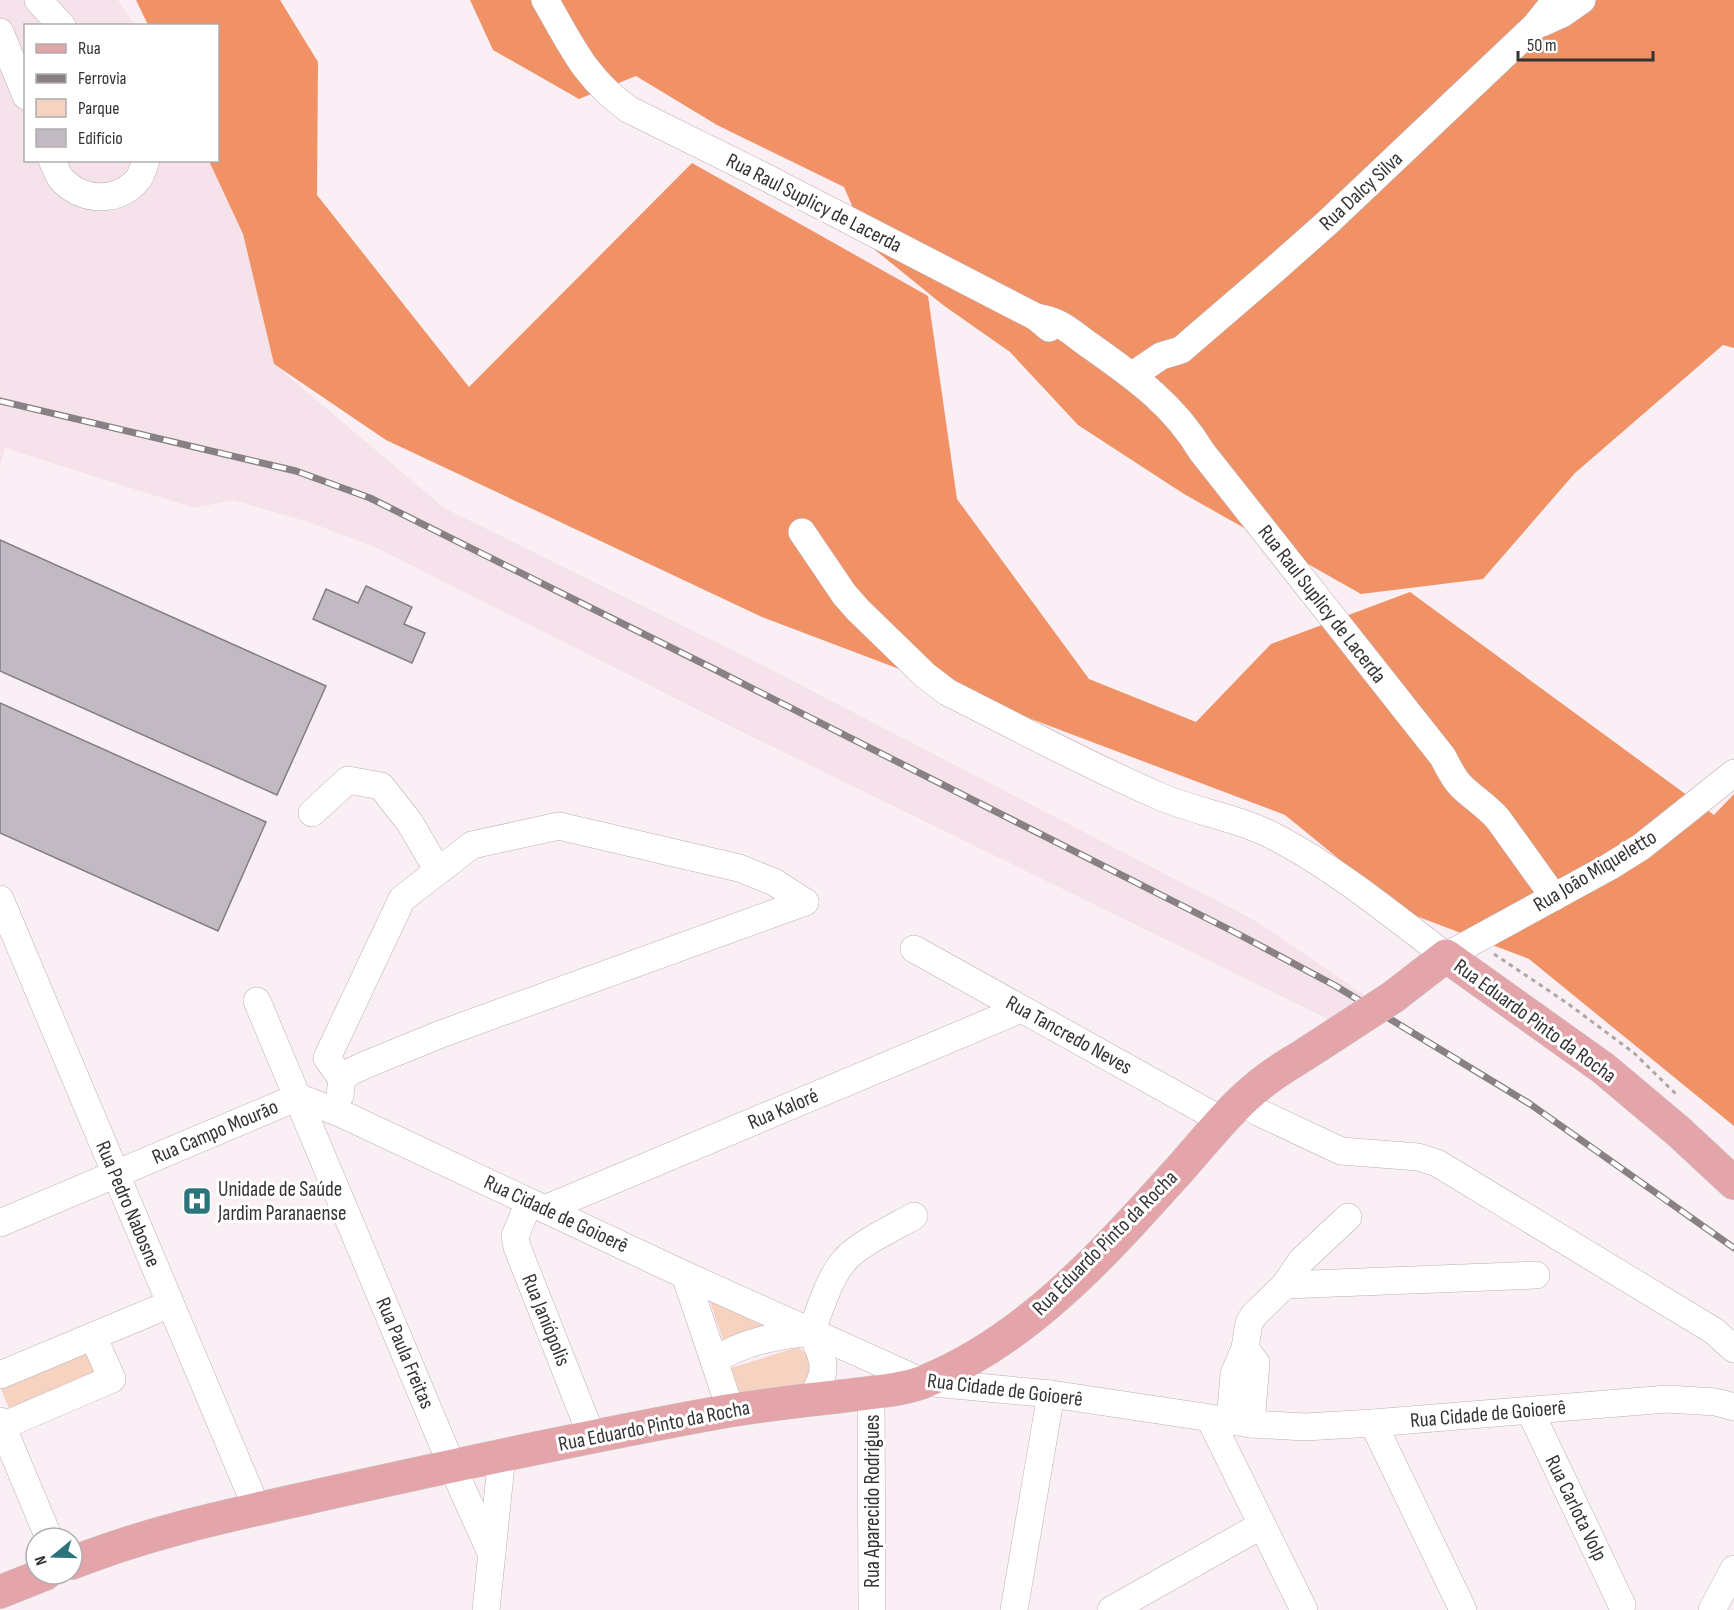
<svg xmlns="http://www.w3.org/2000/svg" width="1734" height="1610" viewBox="0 0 1734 1610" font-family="'Sofia Sans Condensed',sans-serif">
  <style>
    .built { fill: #f6e2eb }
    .green { fill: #f6d2c1 }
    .forest { fill: #f19266 }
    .building { fill: #c1bac2; stroke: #837d85; stroke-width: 1.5 }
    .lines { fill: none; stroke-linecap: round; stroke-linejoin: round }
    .minor-casing { stroke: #baafb4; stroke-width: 28 }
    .major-casing { stroke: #cfcecf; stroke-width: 34 }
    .path { stroke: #aea6aa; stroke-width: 3; stroke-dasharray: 4.5 4.5; stroke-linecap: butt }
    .minor { stroke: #fff; stroke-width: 27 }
    .major { stroke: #e3a5aa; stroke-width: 33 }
    .rail-casing { stroke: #878084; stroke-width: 7 }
    .rail { stroke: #fff; stroke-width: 4.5; stroke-dasharray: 14; stroke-linecap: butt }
    .major-bridge-casing { stroke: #cfcecf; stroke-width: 34; stroke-linecap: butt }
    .major-bridge { stroke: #e3a5aa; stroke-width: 33 }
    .labels { text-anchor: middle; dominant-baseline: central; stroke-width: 6; stroke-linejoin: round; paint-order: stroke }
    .street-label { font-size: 21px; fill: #373335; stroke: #fff }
    .poi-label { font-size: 21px; fill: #373335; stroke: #fff; text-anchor: start }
  </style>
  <rect width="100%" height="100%" fill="#faeff4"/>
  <polygon class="built" points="0,0 118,0 134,25 26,26 26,160 209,161 243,234 274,364 444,508 758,663 1256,921 1367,997 1330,1020 728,725 377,548 311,523 234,500 194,508 5,448 0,465"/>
  <g class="green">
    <polygon points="709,1299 776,1322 723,1340"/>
    <polygon points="92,1344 105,1373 11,1413 0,1387"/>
    <polygon points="798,1347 808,1355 813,1366 806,1385 740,1393 731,1368"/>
  </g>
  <g class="forest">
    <polygon points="136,0 280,0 318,62 317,195 469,387 692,163 928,296 957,499 1089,679 1196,722 1271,644 1410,592 1714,815 1734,794 1734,1126 1529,959 1403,911 1285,815 762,617 386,440 274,364 243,234 209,161 218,160 218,26 148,25"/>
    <polygon points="470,0 1734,0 1734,348 1723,345 1575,473 1483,579 1361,594 1184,494 1078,425 1010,352 943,305 869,245 844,187 717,125 636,76 579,99 493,50"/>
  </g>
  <g class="building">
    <polygon points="0,540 326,686 277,795 0,671"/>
    <polygon points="366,586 412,607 404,624 425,633 412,663 313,619 326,589 358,603"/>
    <polygon points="0,703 266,822 218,931 0,833"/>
  </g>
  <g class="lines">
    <g class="minor-casing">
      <g id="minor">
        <polyline points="38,0 62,26"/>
        <path d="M 545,0 C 572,46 584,77 628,109 L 767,178 L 1036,317 L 1049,328"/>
        <polyline points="1542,23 1562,14 1582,0"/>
        <polyline points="0,32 26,96"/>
        <path d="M 52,160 C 55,167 58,176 63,181 C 85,202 119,203 139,178 C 142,173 144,166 146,160"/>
        <path d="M 1036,317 C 1063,321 1071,333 1092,347 C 1136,378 1174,405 1202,452 L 1443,757 C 1448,767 1453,778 1461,786 C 1473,798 1487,806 1498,819 L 1554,897"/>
        <polyline points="1133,375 1161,356 1181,350 1274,270 1327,223 1535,26 1556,0"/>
        <path d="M 802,532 L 844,594 L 858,610 L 925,675 L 947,692 C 1017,727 1087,765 1159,796 C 1198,813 1241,818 1279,839 C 1339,871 1392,915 1446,956 L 1609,867 L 1641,847 L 1734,773"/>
        <polyline points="312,813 348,780 381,786 410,823 438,871"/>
        <polyline points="0,899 257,1509"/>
        <polyline points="914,949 1223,1121"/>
        <polyline points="257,1001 452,1466 492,1555"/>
        <polyline points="342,1079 327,1058 402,899 472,845 559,826 739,868 774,882 805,902"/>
        <polyline points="340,1095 342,1079 350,1072 365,1065 441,1034 805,902"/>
        <polyline points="298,1097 342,1114 685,1275 923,1382 1051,1394 1251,1424 1305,1427 1373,1423 1667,1399 1716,1402 1734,1407"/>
        <polyline points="1241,1101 1260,1113 1341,1151 1418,1157 1437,1163 1714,1331 1734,1349"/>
        <polyline points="529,1202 515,1236 517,1247 592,1437"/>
        <polyline points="545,1209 1021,1009"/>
        <polyline points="0,1223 298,1097"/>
        <polyline points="685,1275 731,1411"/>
        <polyline points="1285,1285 1536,1275"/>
        <polyline points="1245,1348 1256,1363 1251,1424"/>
        <path d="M 714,1361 C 744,1341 776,1336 811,1332"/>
        <polyline points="0,1375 170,1304"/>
        <polyline points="871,1392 872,1610"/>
        <path d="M 811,1399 C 829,1371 825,1361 811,1332 C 820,1310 829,1278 844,1261 C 858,1244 895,1227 914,1216"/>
        <polyline points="1530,1411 1622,1605"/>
        <polyline points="1210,1419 1304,1610"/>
        <polyline points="0,1421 49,1538"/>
        <polyline points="1230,1422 1234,1374 1245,1348 1249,1323 1254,1315 1285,1285 1301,1261 1348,1217"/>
        <polyline points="1373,1423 1463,1610"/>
        <polyline points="0,1427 112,1379 93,1336"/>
        <polyline points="486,1610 502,1455"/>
        <polyline points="1014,1610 1051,1394"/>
        <polyline points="1111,1610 1262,1525"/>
        <polyline points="1712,1610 1734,1569"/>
      </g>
    </g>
    <g class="major-casing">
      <g id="major">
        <polyline points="1393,997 1446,956 1603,1068 1678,1131 1734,1183"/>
        <path d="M 72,1563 C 160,1528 254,1510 347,1489 C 473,1461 600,1434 727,1411 C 766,1405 805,1400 844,1396 C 871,1392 901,1391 926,1381 C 1029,1339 1107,1250 1180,1169 C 1204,1142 1228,1111 1256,1088 C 1271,1074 1290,1064 1307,1053"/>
        <polyline points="0,1592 45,1574"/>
      </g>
    </g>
    <polyline class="path" points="1494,954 1567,1003 1634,1053 1676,1094"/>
    <use href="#minor" class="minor"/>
    <use href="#major" class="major"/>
    <g class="rail-casing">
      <polyline id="rail" points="0,401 296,471 370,498 708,666 1238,934 1334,985 1530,1104 1734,1248"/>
    </g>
    <use href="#rail" class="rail"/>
    <g class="major-bridge-casing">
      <polyline id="major-bridge" points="1307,1053 1393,997"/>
    </g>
    <use href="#major-bridge" class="major-bridge"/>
  </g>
  <defs>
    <g id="hospital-square" transform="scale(1.5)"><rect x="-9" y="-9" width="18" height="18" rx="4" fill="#2b747c" stroke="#fff"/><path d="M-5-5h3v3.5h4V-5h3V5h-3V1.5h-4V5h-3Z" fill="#fff"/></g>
  </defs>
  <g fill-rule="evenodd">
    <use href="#hospital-square" x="197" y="1201"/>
  </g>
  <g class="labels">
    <g class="street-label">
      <text transform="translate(1361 191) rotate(-43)">Rua Dalcy Silva</text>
      <text transform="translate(814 203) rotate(27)">Rua Raul Suplicy de Lacerda</text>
      <text transform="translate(1322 604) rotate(52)">Rua Raul Suplicy de Lacerda</text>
      <text transform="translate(1595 871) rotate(-31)">Rua João Miqueletto</text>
      <text transform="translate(1535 1021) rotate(36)">Rua Eduardo Pinto da Rocha</text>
      <text transform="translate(1069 1035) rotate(29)">Rua Tancredo Neves</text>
      <text transform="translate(783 1109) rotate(-23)">Rua Kaloré</text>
      <text transform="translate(215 1132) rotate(-23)">Rua Campo Mourão</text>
      <text transform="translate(128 1204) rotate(67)">Rua Pedro Nabosne</text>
      <text transform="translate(556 1214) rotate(25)">Rua Cidade de Goioerê</text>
      <text transform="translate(1105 1243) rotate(-45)">Rua Eduardo Pinto da Rocha</text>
      <text transform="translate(546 1320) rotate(68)">Rua Janiópolis</text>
      <text transform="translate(405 1353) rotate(67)">Rua Paula Freitas</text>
      <text transform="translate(1005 1390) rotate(7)">Rua Cidade de Goioerê</text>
      <text transform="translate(1488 1414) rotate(-5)">Rua Cidade de Goioerê</text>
      <text transform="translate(654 1426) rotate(-11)">Rua Eduardo Pinto da Rocha</text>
      <text transform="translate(872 1501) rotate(-90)">Rua Aparecido Rodrigues</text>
      <text transform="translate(1576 1508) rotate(64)">Rua Carlota Volp</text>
    </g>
    <g class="poi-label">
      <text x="218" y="1189">Unidade de Saúde<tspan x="218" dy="24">Jardim Paranaense</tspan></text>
    </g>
  </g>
  <rect x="24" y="24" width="195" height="138" fill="#ffffff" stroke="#afadae" stroke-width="1.5"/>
  <rect x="36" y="44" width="30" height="9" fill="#e3a5aa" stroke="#afadae" stroke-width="1.5"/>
  <text x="78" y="54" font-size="18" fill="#373335">Rua</text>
  <rect x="36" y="74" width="30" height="9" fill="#878084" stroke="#afadae" stroke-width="1.5"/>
  <text x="78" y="84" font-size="18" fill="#373335">Ferrovia</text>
  <rect x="36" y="99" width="30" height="18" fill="#f6d2c1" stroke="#afadae" stroke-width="1.5"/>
  <text x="78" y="114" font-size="18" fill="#373335">Parque</text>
  <rect x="36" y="129" width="30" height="18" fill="#c1bac2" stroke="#afadae" stroke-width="1.5"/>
  <text x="78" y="144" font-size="18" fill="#373335">Edifício</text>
  <g transform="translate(54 1556) rotate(251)"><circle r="28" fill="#ffffff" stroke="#afadae" stroke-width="1.5"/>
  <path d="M0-4.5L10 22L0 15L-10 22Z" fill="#2b747c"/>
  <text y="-9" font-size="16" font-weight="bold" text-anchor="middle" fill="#373335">N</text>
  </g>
  <path d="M1518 51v9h135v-9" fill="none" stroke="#373335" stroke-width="3"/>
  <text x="1527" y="51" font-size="18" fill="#373335" stroke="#ffffff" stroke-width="4.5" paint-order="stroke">50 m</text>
</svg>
